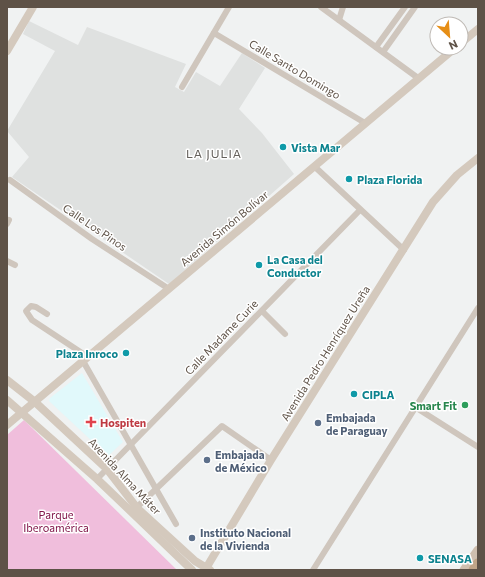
<svg xmlns="http://www.w3.org/2000/svg" width="485" height="577" viewBox="0 0 485 577" font-family="Commissioner,sans-serif">
  <style>
    .education { fill: #dfe1e0 }
    .medical { fill: #e1f9fb }
    .green { fill: #f0bedc }
    .lines { fill: none; stroke-linecap: round; stroke-linejoin: round }
    .motorway-casing { stroke: #ab9072; stroke-width: 13 }
    .minor { stroke: #cfc6bd; stroke-width: 6 }
    .secondary { stroke: #d4c9bd; stroke-width: 8 }
    .primary { stroke: #cfbfaf; stroke-width: 9 }
    .motorway { stroke: #bfa487; stroke-width: 11 }
    .culture-dot { fill: #0f9aa8; stroke: #fff; stroke-width: 1.5 }
    .leisure-dot { fill: #2e9e5b; stroke: #fff; stroke-width: 1.5 }
    .health-dot { fill: #e0444e; stroke: #fff; stroke-width: 1.5 }
    .service-dot { fill: #5c6f8a; stroke: #fff; stroke-width: 1.5 }
    .labels { text-anchor: middle; dominant-baseline: central; stroke-width: 3; stroke-linejoin: round; paint-order: stroke }
    .street-label { font-size: 11px; fill: #5e5247; stroke: #fff }
    .culture-label { font-size: 11px; font-weight: bold; fill: #0d838f; stroke: #fff; text-anchor: start }
    .leisure-label { font-size: 11px; font-weight: bold; fill: #27864d; stroke: #fff; text-anchor: end }
    .service-label { font-size: 11px; font-weight: bold; fill: #4e5e75; stroke: #fff; text-anchor: start }
    .health-label { font-size: 11px; font-weight: bold; fill: #be3a42; stroke: #fff; text-anchor: start }
    .park-label { font-size: 11px; fill: #81164a; stroke: #fff }
    .neighbourhood-label { font-size: 12px; letter-spacing: 1px; fill: #65615c; stroke: #fff }
  </style>
  <rect width="100%" height="100%" fill="#f0f2f2"/>
  <polygon class="education" points="29,21 78,45 87,27 186,64 175,87 184,92 196,72 220,86 242,53 265,68 239,109 262,133 294,174 169,284 12,177 29,157 7,131 55,51 23,34"/>
  <polygon class="medical" points="82,373 123,442 108,456 49,401 50,398"/>
  <polygon class="green" points="24,420 177,570 7,570 7,435"/>
  <g class="lines">
    <g class="motorway-casing">
      <polyline id="motorway" points="474,570 478,564"/>
    </g>
    <g class="minor">
      <polyline points="321,7 418,78"/>
      <polyline points="339,20 343,7"/>
      <polyline points="214,33 365,123"/>
      <polyline points="376,47 405,7"/>
      <polyline points="383,52 415,7"/>
      <polyline points="182,87 229,7"/>
      <polyline points="314,166 404,250"/>
      <polyline points="10,180 92,239 169,289"/>
      <polyline points="7,224 9,220"/>
      <polyline points="7,261 15,265"/>
      <polyline points="262,311 285,334"/>
      <polyline points="47,314 36,307 31,306 26,311 32,320 88,357"/>
      <polyline points="83,361 176,524"/>
      <polyline points="415,407 478,447"/>
      <polyline points="97,479 360,210"/>
      <polyline points="134,510 222,426 271,460"/>
      <polyline points="313,570 478,308"/>
    </g>
    <g class="secondary">
      <polyline points="461,43 478,29"/>
      <polyline points="7,51 33,7"/>
      <polyline points="7,380 35,402 107,469 137,508 195,561 210,570"/>
      <polyline points="7,400 97,479 192,570"/>
      <polyline points="7,425 455,48"/>
      <polyline points="205,570 271,460 433,202 457,175 478,158"/>
    </g>
    <polyline class="primary" points="464,570 478,550"/>
    <use href="#motorway" class="motorway"/>
  </g>
  <g class="culture-dot">
    <circle cx="283" cy="147" r="4"/>
    <circle cx="349" cy="179" r="4"/>
    <circle cx="259" cy="265" r="4"/>
    <circle cx="126" cy="353" r="4"/>
    <circle cx="354" cy="394" r="4"/>
    <circle cx="420" cy="558" r="4"/>
  </g>
  <circle class="leisure-dot" cx="465" cy="405" r="4"/>
  <path class="health-dot" d="M89 416h4v4h4v4h-4v4h-4v-4h-4v-4h4z"/>
  <g class="service-dot">
    <circle cx="318" cy="423" r="4"/>
    <circle cx="207" cy="460" r="4"/>
    <circle cx="192" cy="538" r="4"/>
  </g>
  <g class="labels">
    <g class="street-label">
      <text transform="translate(295 69) rotate(31)">Calle Santo Domingo</text>
      <text transform="translate(95 227) rotate(34)">Calle Los Pinos</text>
      <text transform="translate(224 228) rotate(-40)">Avenida Simón Bolívar</text>
      <text transform="translate(221 337) rotate(-46)">Calle Madame Curie</text>
      <text transform="translate(325 353) rotate(-58)">Avenida Pedro Henríquez Ureña</text>
      <text transform="translate(125 476) rotate(47)">Avenida Alma Máter</text>
    </g>
    <g class="culture-label">
      <text x="291" y="147">Vista Mar</text>
      <text x="357" y="179">Plaza Florida</text>
      <text x="267" y="259">La Casa del<tspan x="267" dy="13">Conductor</tspan></text>
      <text x="118" y="353" text-anchor="end">Plaza Inroco</text>
      <text x="362" y="394">CIPLA</text>
      <text x="428" y="558">SENASA</text>
    </g>
    <g class="leisure-label">
      <text x="457" y="405">Smart Fit</text>
    </g>
    <g class="service-label">
      <text x="326" y="417">Embajada<tspan x="326" dy="13">de Paraguay</tspan></text>
      <text x="215" y="454">Embajada<tspan x="215" dy="13">de México</tspan></text>
      <text x="200" y="532">Instituto Nacional<tspan x="200" dy="13">de la Vivienda</tspan></text>
    </g>
    <g class="health-label">
      <text x="100" y="422">Hospiten</text>
    </g>
    <g class="park-label">
      <text x="56" y="514">Parque<tspan x="56" dy="13">Iberoamérica</tspan></text>
    </g>
    <g class="neighbourhood-label">
      <text x="214" y="153">LA JULIA</text>
    </g>
  </g>
  <rect width="485" height="577" fill="none" stroke="#5e5247" stroke-width="16"/>
  <g transform="translate(449 36) rotate(154)"><circle r="19" fill="#ffffff" stroke="#bfbab5"/>
  <path d="M0-3L7 15L0 10L-7 15Z" fill="#e68e16"/>
  <text y="-6" font-size="11" font-weight="bold" text-anchor="middle" fill="#5e5247">N</text>
  </g>
</svg>
